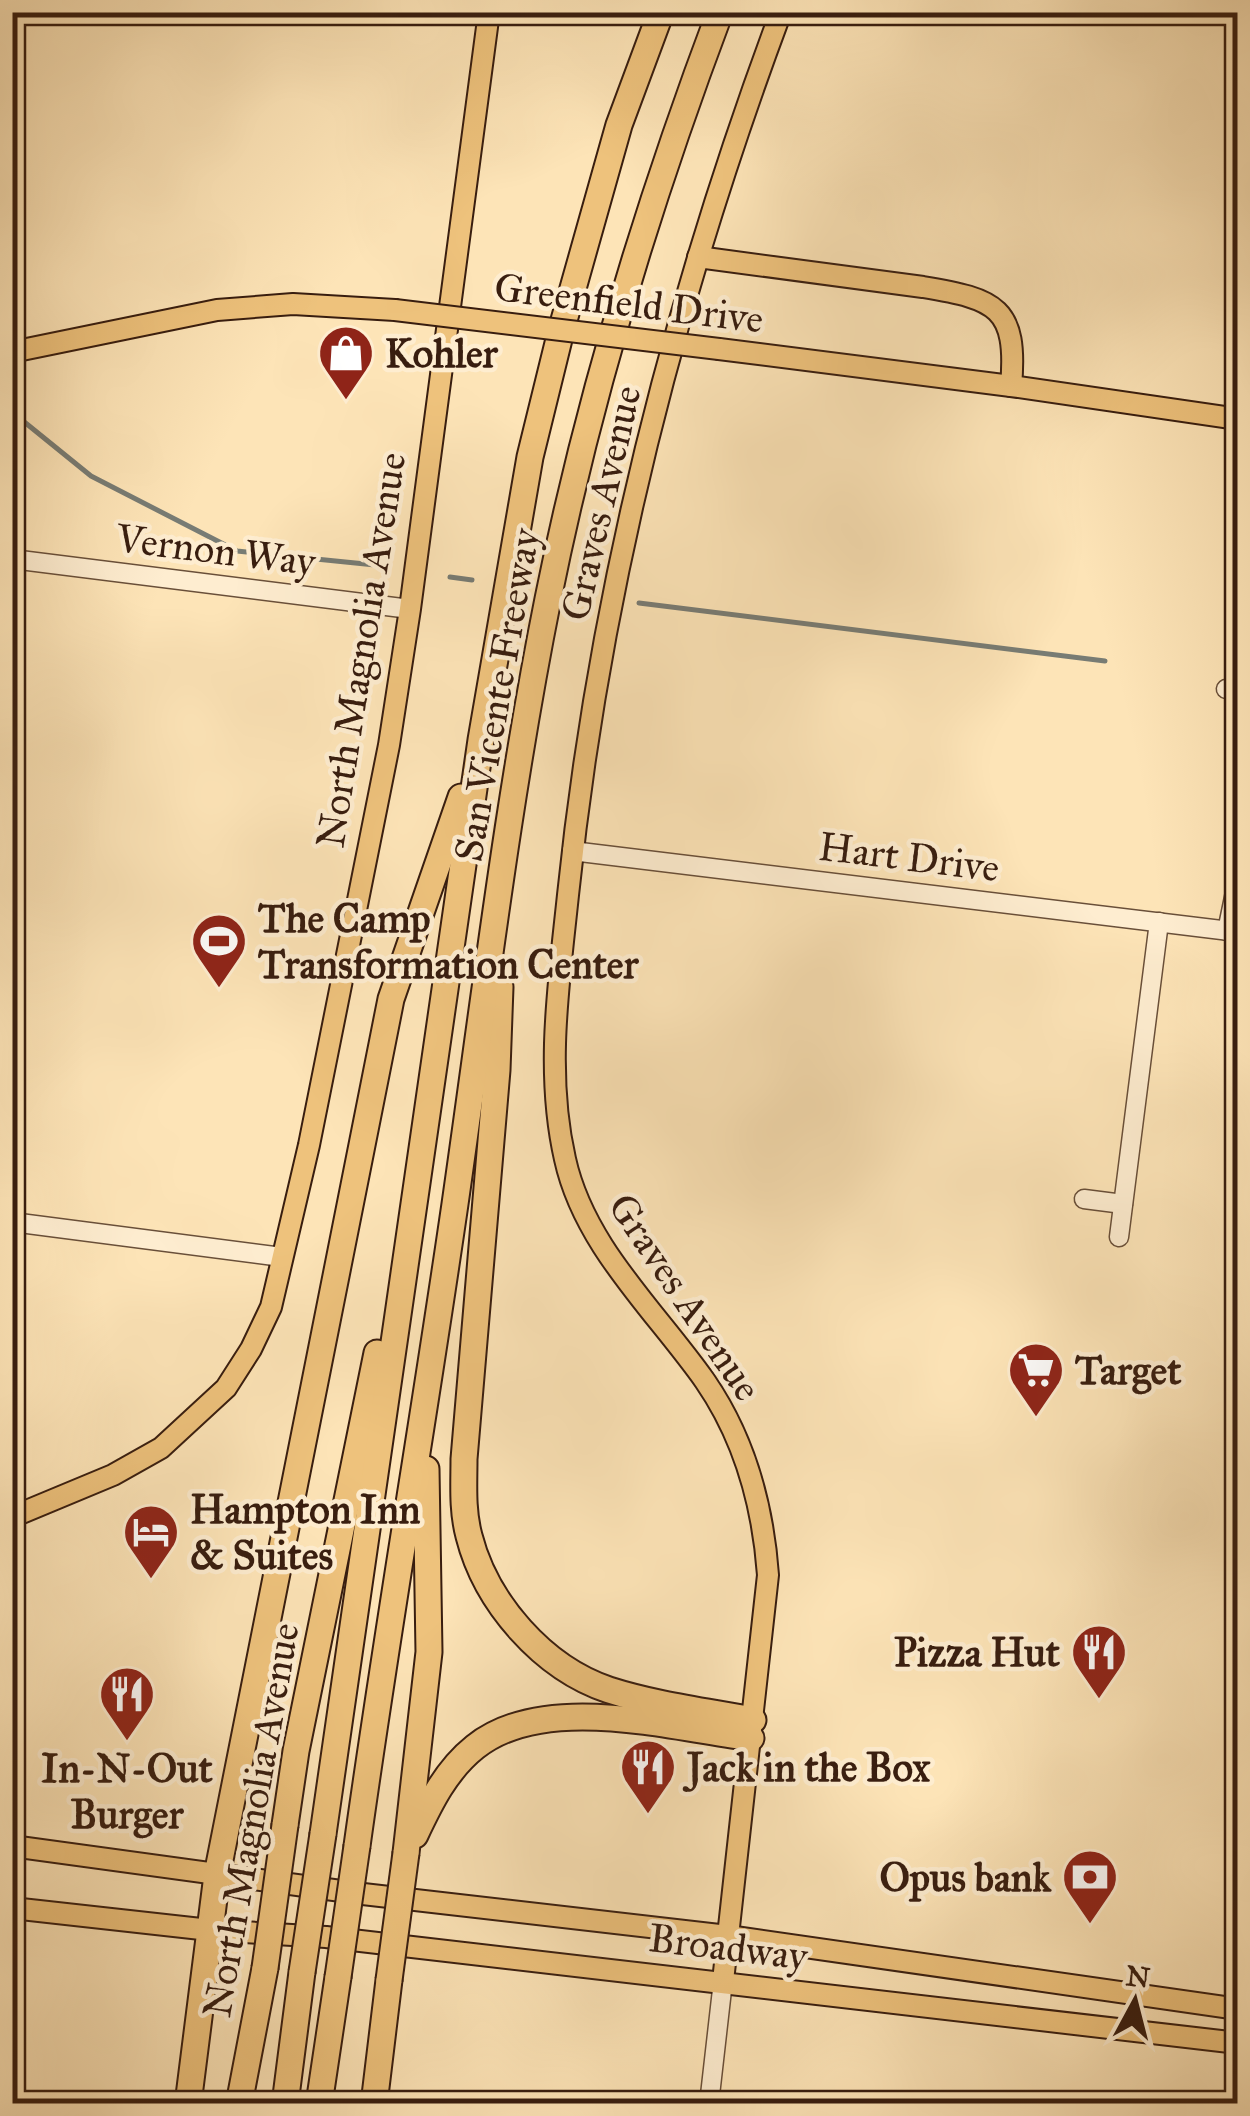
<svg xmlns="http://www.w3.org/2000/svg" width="1250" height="2116" viewBox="0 0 1250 2116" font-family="'IM FELL Great Primer',serif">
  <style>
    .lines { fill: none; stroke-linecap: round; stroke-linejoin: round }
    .stream { stroke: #787c74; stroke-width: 5 }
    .minor-casing { stroke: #694f39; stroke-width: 21 }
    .major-casing { stroke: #381d0f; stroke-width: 24 }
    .highway-casing { stroke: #381d0f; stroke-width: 29 }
    .minor { stroke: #feedd0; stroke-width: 18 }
    .major { stroke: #eec27c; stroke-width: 20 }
    .highway { stroke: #eec27c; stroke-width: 25 }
    .major-bridge-casing { stroke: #381d0f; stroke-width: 24; stroke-linecap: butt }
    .highway-bridge-casing { stroke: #381d0f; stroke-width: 29; stroke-linecap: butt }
    .major-bridge { stroke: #eec27c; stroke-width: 20 }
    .highway-bridge { stroke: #eec27c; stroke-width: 25 }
    .labels { text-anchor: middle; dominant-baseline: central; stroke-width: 9; stroke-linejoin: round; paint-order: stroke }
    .street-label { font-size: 40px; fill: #381d0f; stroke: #feedd0 }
    .poi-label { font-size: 40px; font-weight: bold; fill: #381d0f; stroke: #feedd0; text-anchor: start }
  </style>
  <rect width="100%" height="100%" fill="#fde4b7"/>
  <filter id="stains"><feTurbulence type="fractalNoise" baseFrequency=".002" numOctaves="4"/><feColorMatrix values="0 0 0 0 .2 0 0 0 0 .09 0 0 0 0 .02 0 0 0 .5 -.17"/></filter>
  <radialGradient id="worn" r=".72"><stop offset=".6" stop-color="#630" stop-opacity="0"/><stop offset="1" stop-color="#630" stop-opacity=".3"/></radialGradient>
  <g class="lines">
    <g class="stream">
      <polyline points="12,412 91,476 237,551 385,566"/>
      <polyline points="450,577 472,580"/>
      <polyline points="572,592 595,595"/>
      <polyline points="639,603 1105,661"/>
    </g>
    <g class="minor-casing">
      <g id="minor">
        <polyline points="12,559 410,609"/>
        <polyline points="1226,689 1238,690"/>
        <polyline points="572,851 1238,932"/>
        <polyline points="1227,931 1238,878"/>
        <polyline points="1084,1199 1123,1204"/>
        <polyline points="12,1222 282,1257"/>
        <polyline points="1119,1237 1159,922"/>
        <polyline points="709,2104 723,1981"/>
      </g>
    </g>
    <g class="major-casing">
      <g id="major">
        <path d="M 698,257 L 923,287 C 996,299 1018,307 1011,386"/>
        <polyline points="719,349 1011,386 1238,419"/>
        <polyline points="12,352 217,310 293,304 395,310"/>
        <polyline points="12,1517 113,1475 161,1448 226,1388 251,1349 271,1307 309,1145 389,745 410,609 489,12"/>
        <polyline points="12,1846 363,1894 728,1936 1238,2009"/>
        <polyline points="12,1908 210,1930 326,1937 1238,2043"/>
        <path d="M 723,1981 L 768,1575 C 763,1506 745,1439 705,1381 C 655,1310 584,1246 565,1159 C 545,1072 559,982 568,895 C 599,594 675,296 781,12"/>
        <polyline points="1237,2104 1238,2100"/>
      </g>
    </g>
    <g class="highway-casing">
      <g id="highway">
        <path d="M 500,987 L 497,1070 L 464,1459 C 464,1484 462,1510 469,1536 C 486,1603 543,1668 609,1690 C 656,1705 705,1711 753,1720"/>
        <polyline points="285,1825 296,1751 377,1353"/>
        <polyline points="323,1834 481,740 530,457 561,331 619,125 661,12"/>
        <path d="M 415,1835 C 430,1803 446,1770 475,1747 C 544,1692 669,1727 751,1738"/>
        <path d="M 357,1846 C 387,1631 424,1418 455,1204 C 484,1002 508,799 548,599 C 588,400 648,203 720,12"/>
        <polyline points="406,1853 429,1652 426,1469"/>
        <polyline points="188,2104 217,1875 391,999 461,797"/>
        <polyline points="239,2104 265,1968"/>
        <polyline points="285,2104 302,1972"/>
        <polyline points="319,2104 338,1977"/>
        <polyline points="374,2104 389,1980"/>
      </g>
    </g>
    <use href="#minor" class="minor"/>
    <use href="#major" class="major"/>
    <use href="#highway" class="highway"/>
    <g class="major-bridge-casing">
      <polyline id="major-bridge" points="395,310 719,349"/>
    </g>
    <g class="highway-bridge-casing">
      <g id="highway-bridge">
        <polyline points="265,1968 285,1825"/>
        <polyline points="302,1972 323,1834"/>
        <polyline points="338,1977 357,1846"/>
        <polyline points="389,1980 406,1853"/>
      </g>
    </g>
    <use href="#major-bridge" class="major-bridge"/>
    <use href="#highway-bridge" class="highway-bridge"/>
  </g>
  <defs>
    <g id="shop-pin" transform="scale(2.875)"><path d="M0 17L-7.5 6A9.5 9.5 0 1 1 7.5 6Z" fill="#8f2418" stroke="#feedd0"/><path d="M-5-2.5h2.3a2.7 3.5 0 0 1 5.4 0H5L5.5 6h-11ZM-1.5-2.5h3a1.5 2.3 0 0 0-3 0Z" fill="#fff"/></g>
    <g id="stadium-pin" transform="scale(2.875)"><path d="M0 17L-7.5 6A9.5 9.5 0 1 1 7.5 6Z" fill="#8f2418" stroke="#feedd0"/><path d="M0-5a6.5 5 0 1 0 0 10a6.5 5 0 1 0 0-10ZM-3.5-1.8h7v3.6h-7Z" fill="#fff"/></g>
    <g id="supermarket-pin" transform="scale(2.875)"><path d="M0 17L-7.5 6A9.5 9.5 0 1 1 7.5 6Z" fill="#8f2418" stroke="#feedd0"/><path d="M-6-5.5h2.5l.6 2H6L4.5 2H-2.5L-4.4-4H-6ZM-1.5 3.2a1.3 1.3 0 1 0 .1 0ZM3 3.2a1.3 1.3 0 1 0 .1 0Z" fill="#fff"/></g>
    <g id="hotel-pin" transform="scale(2.875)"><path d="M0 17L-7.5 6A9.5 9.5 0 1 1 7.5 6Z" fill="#8f2418" stroke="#feedd0"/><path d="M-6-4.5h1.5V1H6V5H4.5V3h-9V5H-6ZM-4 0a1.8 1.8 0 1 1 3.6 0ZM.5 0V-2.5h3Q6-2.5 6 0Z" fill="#fff"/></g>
    <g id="restaurant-pin" transform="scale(2.875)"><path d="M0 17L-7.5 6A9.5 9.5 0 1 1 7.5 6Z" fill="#8f2418" stroke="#feedd0"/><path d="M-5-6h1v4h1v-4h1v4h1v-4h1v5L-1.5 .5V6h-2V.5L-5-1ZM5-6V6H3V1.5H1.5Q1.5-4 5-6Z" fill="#fff"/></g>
    <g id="bank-pin" transform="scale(2.875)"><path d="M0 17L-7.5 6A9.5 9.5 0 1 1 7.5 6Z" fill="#8f2418" stroke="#feedd0"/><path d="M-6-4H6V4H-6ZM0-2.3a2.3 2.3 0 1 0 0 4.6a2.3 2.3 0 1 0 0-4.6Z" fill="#fff"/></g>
  </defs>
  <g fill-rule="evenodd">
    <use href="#shop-pin" x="346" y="353"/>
    <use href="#stadium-pin" x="219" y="941"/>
    <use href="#supermarket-pin" x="1036" y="1370"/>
    <use href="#hotel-pin" x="151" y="1532"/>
    <use href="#restaurant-pin" x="1099" y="1652"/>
    <use href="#restaurant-pin" x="127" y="1694"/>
    <use href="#restaurant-pin" x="648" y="1767"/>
    <use href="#bank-pin" x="1090" y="1877"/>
  </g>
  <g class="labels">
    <g class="street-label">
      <text transform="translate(629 303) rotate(7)">Greenfield Drive</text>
      <text transform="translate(601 503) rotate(-77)">Graves Avenue</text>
      <text transform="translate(216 550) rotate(7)">Vernon Way</text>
      <text transform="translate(361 650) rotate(-81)">North Magnolia Avenue</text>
      <text transform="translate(497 695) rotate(-80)">San Vicente Freeway</text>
      <text transform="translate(909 857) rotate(7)">Hart Drive</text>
      <text transform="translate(685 1297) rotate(56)">Graves Avenue</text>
      <text transform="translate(251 1820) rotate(-80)">North Magnolia Avenue</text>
      <text transform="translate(728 1947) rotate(7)">Broadway</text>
    </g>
    <g class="poi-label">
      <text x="385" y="353">Kohler</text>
      <text x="258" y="918">The Camp<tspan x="258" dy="46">Transformation Center</tspan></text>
      <text x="1075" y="1370">Target</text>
      <text x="190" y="1509">Hampton Inn<tspan x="190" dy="46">&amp; Suites</tspan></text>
      <text x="1060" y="1652" text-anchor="end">Pizza Hut</text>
      <text x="687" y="1767">Jack in the Box</text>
      <text x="127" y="1768" text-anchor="middle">In-N-Out<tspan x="127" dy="46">Burger</tspan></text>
      <text x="1051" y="1877" text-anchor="end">Opus bank</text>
    </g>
  </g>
  <rect width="1250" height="2116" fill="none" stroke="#fde4b7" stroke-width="50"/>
  <rect x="15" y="15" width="1220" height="2086" fill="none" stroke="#381d0f" stroke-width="5"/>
  <rect x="25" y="25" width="1200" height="2066" fill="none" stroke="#381d0f" stroke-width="2.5"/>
  <g transform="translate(1135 2001) rotate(7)" stroke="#feedd0" stroke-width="8" paint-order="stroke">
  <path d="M0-8L18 38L0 25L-18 38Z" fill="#381d0f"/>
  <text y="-15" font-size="28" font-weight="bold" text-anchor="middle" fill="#381d0f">N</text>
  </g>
  <rect width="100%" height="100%" filter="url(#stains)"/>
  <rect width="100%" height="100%" fill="url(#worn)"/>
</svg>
